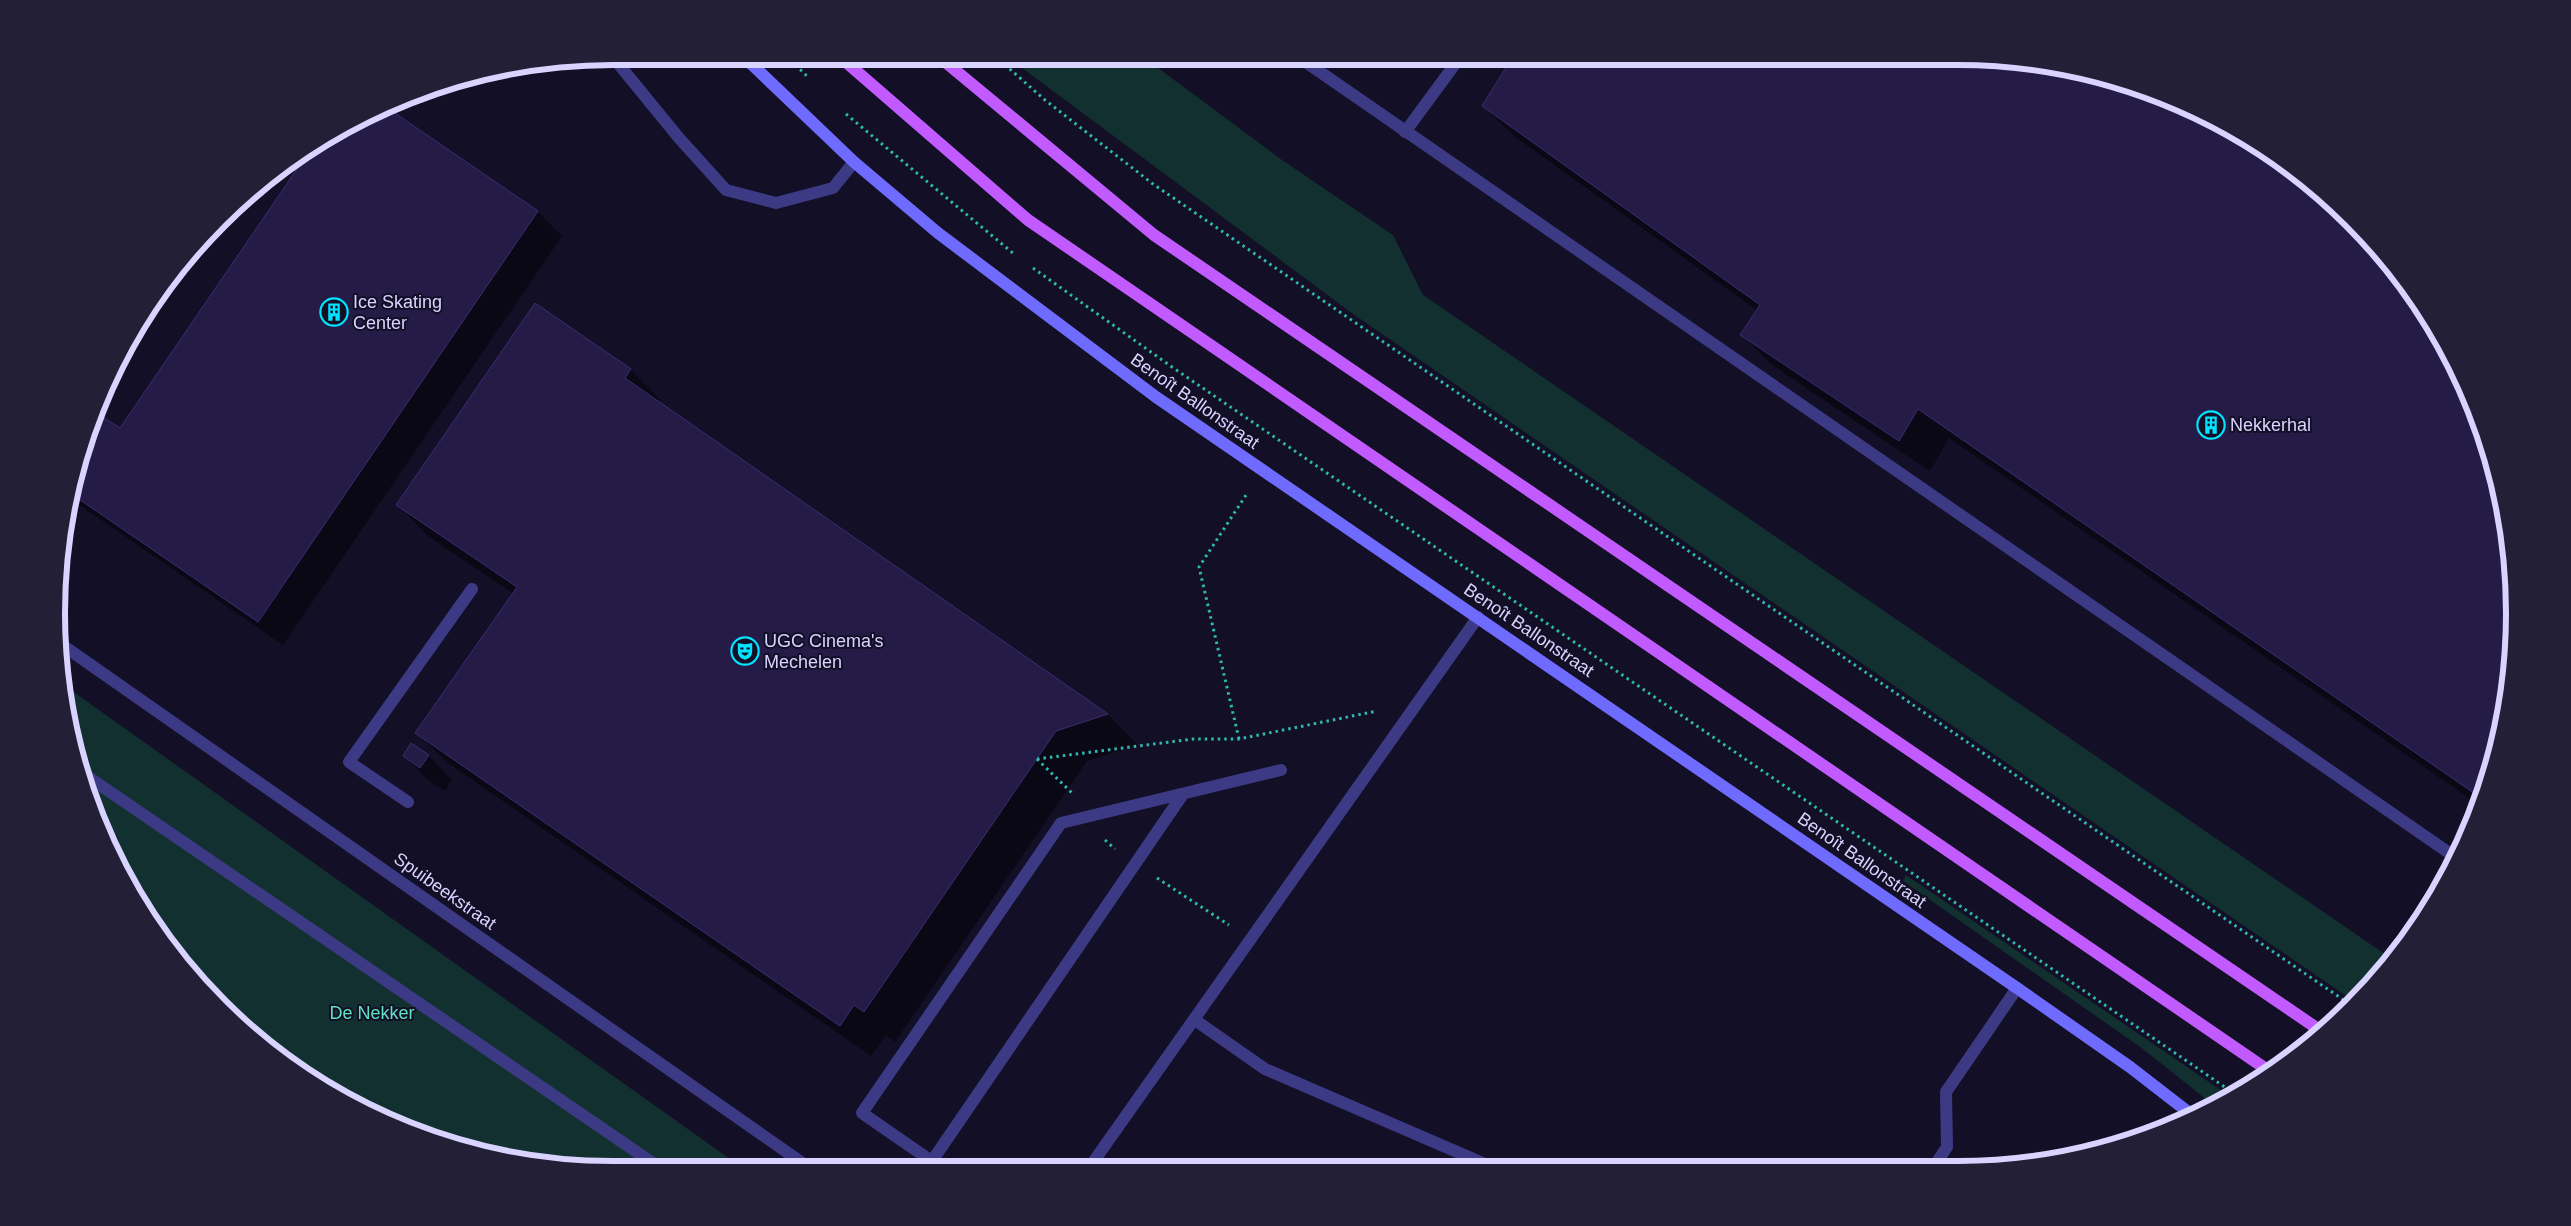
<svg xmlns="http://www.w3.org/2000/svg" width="2571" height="1226" viewBox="0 0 2571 1226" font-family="Helvetica,sans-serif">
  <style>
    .green { fill: #12302f }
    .shadow { fill: #0007 }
    .building { fill: #241b47; stroke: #3b2d73 }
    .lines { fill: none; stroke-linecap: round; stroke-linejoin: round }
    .path { stroke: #2fb8b0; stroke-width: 3; stroke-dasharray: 2.5 4; stroke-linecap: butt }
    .lane { stroke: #3d3a85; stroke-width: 12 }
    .street { stroke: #3d3a85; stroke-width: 12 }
    .secondary { stroke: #6f6bff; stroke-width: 12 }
    .primary { stroke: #c25bff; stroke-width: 12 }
    .labels { text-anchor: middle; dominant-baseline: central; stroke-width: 4; stroke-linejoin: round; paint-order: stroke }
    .poi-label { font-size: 18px; fill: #d9d4ff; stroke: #130f26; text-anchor: start }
    .street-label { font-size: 18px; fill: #d9d4ff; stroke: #130f26 }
    .park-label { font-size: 18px; fill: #5fe0c0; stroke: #130f26 }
    .rim { fill: none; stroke: #d9d4ff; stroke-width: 6 }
  </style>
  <rect width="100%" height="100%" fill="#130f26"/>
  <g class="green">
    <polygon points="1006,56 1142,56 1282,160 1393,235 1423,295 2392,959 2352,1000 1353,314"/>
    <polygon points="61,683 744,1169 613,1170 504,1159 400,1127 334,1095 246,1032 171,952 131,891 86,792"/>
    <polygon points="1906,875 2228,1095 2212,1104 2143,1049 1903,881"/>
  </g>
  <g class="shadow">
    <polygon points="1958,56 2066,67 2171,99 2268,150 2351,219 2421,303 2472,400 2504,504 2515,613 2504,721 2479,805 1949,438 1930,471 1772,365 1742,335 1758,311 1514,136 1483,106"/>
    <polygon points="385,108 538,212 562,236 283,645 78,504 69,496 86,434 98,415 120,430 315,145 335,131"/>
    <polygon points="535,305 631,370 661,401 659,403 1108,715 1138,745 1087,761 895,1042 886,1035 871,1056 448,763 417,733 514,594 428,536 398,505"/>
    <polygon points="412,745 429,756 452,780 445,791 428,780 404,756"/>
  </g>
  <g class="building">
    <polygon points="1513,56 1958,56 2066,67 2171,99 2267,150 2351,219 2421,303 2472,400 2504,504 2515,613 2504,721 2481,798 1918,409 1899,441 1740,335 1760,305 1482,106"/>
    <polygon points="386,107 538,211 258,622 70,493 86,434 98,414 120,428 312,147 335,131"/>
    <polygon points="535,303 631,369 625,378 1108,714 1056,731 864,1012 854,1005 840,1026 415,733 517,587 396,505"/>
    <polygon points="411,743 429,755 420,768 403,756"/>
  </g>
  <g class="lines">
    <g class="path">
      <polyline points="786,56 809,78"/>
      <polyline points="995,56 1045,100 1153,184 2348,1003"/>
      <polyline points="846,114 1014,254"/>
      <polyline points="1033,268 1172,367 2232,1092"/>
      <polyline points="1239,739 1199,567 1248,492"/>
      <polyline points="1037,759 1193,739 1239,739 1377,711"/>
      <polyline points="1037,759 1072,793"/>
      <polyline points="1105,840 1115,849"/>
      <polyline points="1157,878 1229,925"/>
    </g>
    <g class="lane">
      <polyline points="1297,56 2455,857"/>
      <polyline points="1405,132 1461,56"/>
      <polyline points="81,772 663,1170"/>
      <polyline points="408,802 349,762 472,589"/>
      <polyline points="1195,1020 1265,1069 1492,1167"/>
      <polyline points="932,1161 1183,794"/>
      <polyline points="1935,1165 1947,1147 1946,1092 2017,988"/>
      <polyline points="943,1169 862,1113 1061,823 1281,770"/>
    </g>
    <g class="street">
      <polyline points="612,56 679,138 726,190 776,203 833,188 854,162"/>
      <polyline points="58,642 811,1169"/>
      <polyline points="1089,1168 1478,617"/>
    </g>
    <polyline class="secondary" points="743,56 854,162 938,233 1156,397 2017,988 2130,1067 2192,1115"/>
    <g class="primary">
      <polyline points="839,56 1028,220 2269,1071"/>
      <polyline points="938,56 1154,235 2321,1031"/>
    </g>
  </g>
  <defs>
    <g id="building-ring" transform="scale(1.4375)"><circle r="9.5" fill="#130f26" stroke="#00e5ff" stroke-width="1.5"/><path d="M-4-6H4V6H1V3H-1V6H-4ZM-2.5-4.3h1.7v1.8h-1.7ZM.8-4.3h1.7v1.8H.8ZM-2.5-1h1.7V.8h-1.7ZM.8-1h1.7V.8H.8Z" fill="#00e5ff"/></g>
    <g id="theatre-ring" transform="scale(1.4375)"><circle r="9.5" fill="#130f26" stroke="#00e5ff" stroke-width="1.5"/><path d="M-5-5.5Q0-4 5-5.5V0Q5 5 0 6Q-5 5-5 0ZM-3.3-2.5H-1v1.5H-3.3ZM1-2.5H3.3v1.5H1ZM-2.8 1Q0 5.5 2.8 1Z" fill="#00e5ff"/></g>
  </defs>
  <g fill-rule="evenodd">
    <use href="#building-ring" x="334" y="312"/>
    <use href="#building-ring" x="2211" y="425"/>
    <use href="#theatre-ring" x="745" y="651"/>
  </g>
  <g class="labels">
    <g class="poi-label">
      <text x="353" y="302">Ice Skating<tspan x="353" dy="21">Center</tspan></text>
      <text x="2230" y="425">Nekkerhal</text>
      <text x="764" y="641">UGC Cinema's<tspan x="764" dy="21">Mechelen</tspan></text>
    </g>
    <g class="street-label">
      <text transform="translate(1195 401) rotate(35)">Benoît Ballonstraat</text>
      <text transform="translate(1529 630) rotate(34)">Benoît Ballonstraat</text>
      <text transform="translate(1862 860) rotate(35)">Benoît Ballonstraat</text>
      <text transform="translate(445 891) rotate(35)">Spuibeekstraat</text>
    </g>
    <g class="park-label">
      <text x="372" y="1013">De Nekker</text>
    </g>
  </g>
  <path d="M0 0H2571V1226H0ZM613 65H1958A548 548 0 0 1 2506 613V613A548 548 0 0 1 1958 1161H613A548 548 0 0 1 65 613V613A548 548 0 0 1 613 65Z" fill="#231f37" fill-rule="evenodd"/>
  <path class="rim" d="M613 65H1958A548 548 0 0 1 2506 613V613A548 548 0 0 1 1958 1161H613A548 548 0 0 1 65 613V613A548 548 0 0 1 613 65Z"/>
</svg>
